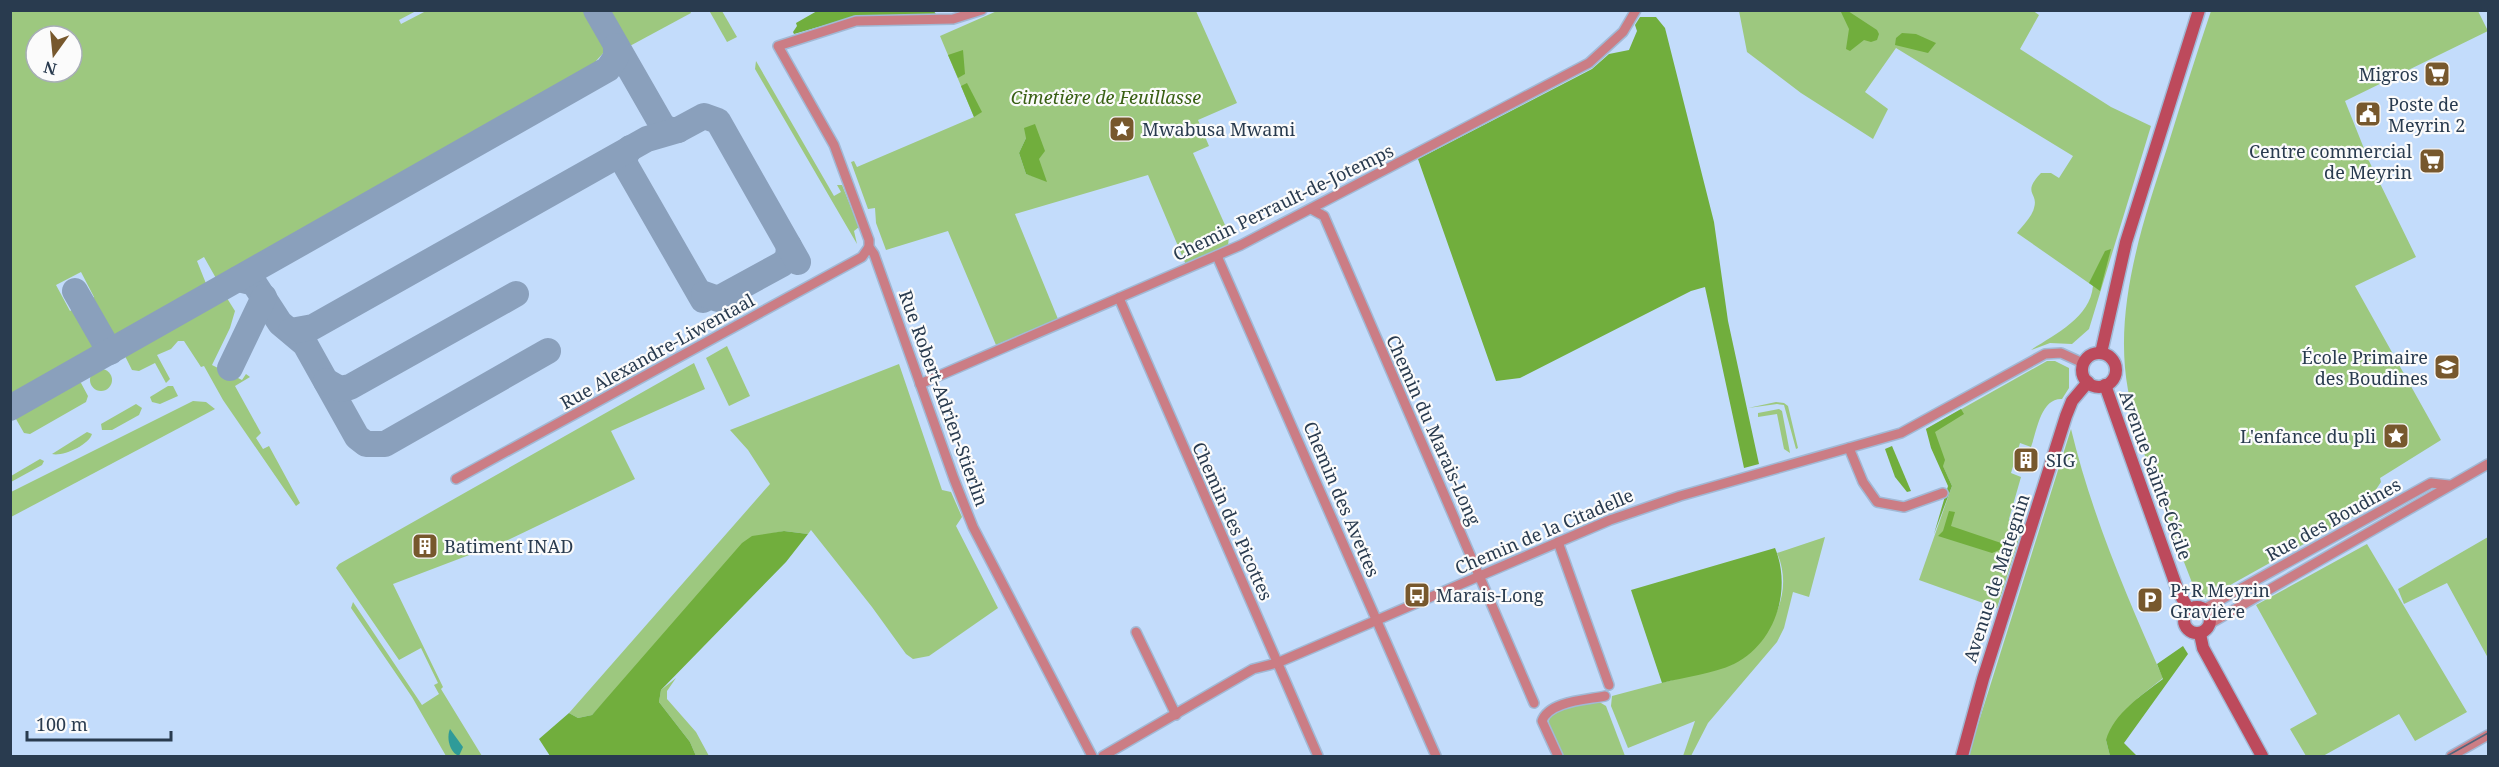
<svg xmlns="http://www.w3.org/2000/svg" width="2499" height="767" viewBox="0 0 2499 767" font-family="'Noto Serif',serif">
  <style>
    .green { fill: #9dc87f; fill-rule: evenodd }
    .forest { fill: #71ae3d }
    .water { fill: #2f9b99 }
    .lines { fill: none; stroke-linecap: round; stroke-linejoin: round }
    .taxiway { stroke: #8aa0bc; stroke-width: 26 }
    .minor-casing { stroke: #a1b9d5; stroke-width: 12 }
    .secondary-casing { stroke: #a1b9d5; stroke-width: 15 }
    .minor { stroke: #cb7d85; stroke-width: 9 }
    .secondary { stroke: #bd4a5c; stroke-width: 12 }
    .tram { stroke: #51657c; stroke-width: 1.5 }
    .labels { text-anchor: middle; dominant-baseline: central; stroke-width: 4.5; stroke-linejoin: round; paint-order: stroke }
    .poi-label { font-size: 18px; fill: #293b4f; stroke: #fbfbfb; text-anchor: start }
    .park-label { font-size: 18px; font-style: italic; fill: #385f13; stroke: #fbfbfb }
    .street-label { font-size: 18px; fill: #293b4f; stroke: #fbfbfb }
  </style>
  <rect width="100%" height="100%" fill="#c3dcfb"/>
  <g class="green">
    <path d="M 11,10 L 416,11 L 399,20 L 401,24 L 426,11 L 586,11 L 601,37 L 599,39 L 605,51 L 596,61 L 597,65 L 217,280 L 204,257 L 197,261 L 207,286 L 112,339 L 90,300 L 94,297 L 81,272 L 56,285 L 70,311 L 75,308 L 98,347 L 11,397 ZM 36,36 L 72,36 L 72,72 L 36,72 Z"/>
    <path d="M 2032,10 L 2039,15 L 2020,49 L 2111,107 L 2151,126 L 2089,329 L 2072,344 L 2050,343 L 2031,350 C 2055,334 2090,318 2093,286 L 2017,233 C 2022,226 2032,217 2034,208 C 2039,192 2021,194 2041,173 L 2051,173 L 2059,178 L 2073,156 L 1896,48 L 1865,92 L 1888,109 L 1873,139 L 1801,93 L 1747,52 L 1739,11 Z"/>
    <polygon points="690,11 691,13 628,47 608,11"/>
    <polygon points="722,11 737,37 727,42 710,12"/>
    <path d="M 997,11 L 1196,11 L 1237,103 L 1198,120 L 1209,146 L 1193,153 L 1229,234 L 1228,247 L 1186,265 L 1148,175 L 1015,214 L 1058,319 L 996,345 L 948,231 L 886,250 L 876,223 L 875,208 L 868,209 L 851,162 L 854,161 L 857,167 L 974,117 L 940,36 ZM 1026,138 L 1040,178 L 1026,174 L 1019,153 Z"/>
    <path d="M 2211,11 L 2478,11 L 2488,31 L 2345,101 L 2369,161 L 2416,257 L 2355,286 L 2441,440 L 2380,478 L 2381,482 L 2361,512 L 2207,598 L 2196,593 C 2171,527 2141,459 2128,390 C 2113,308 2143,222 2168,145 C 2182,100 2196,55 2211,11 Z"/>
    <polygon points="756,61 834,196 841,192 837,185 842,185 859,227 854,231 857,244 755,69"/>
    <polygon points="225,295 235,311 230,328 212,365 242,380 246,374 250,377 235,386 261,433 256,438 263,449 269,446 300,503 296,506 223,400 204,366 201,367 184,341 178,341 171,349 157,355 170,379 166,383 155,363 139,371 132,370 125,356 126,351"/>
    <polygon points="727,346 750,396 729,406 706,358"/>
    <path d="M 2047,361 L 2055,361 L 2069,368 L 2069,388 L 2062,399 C 2041,398 2037,430 2031,447 L 2020,443 L 2011,473 L 2021,477 L 2009,519 L 2013,528 L 2021,532 L 1997,608 L 1919,580 L 1952,486 L 1926,429 Z"/>
    <polygon points="694,363 705,389 611,431 635,479 506,541 393,584 443,687 441,689 482,756 446,756 412,697 351,608 353,602 422,705 439,694 434,685 438,683 421,648 399,660 336,568 339,564"/>
    <polygon points="899,364 942,490 951,492 962,517 956,526 998,608 929,656 913,659 906,654 872,607 811,530 808,534 784,531 759,536 592,715 578,718 569,713 770,484 748,450 730,430"/>
    <circle cx="101" cy="380" r="11"/>
    <polygon points="75,381 81,383 88,396 86,402 30,434 24,433 16,419 18,414 59,390 61,392 60,390"/>
    <polygon points="168,386 173,386 178,396 160,404 152,402 150,397"/>
    <polygon points="193,401 206,402 215,409 11,517 11,492"/>
    <polygon points="1776,402 1784,403 1788,406 1798,448 1796,449 1784,405 1777,404 1748,408"/>
    <polygon points="136,404 142,408 139,415 112,430 102,430 101,424"/>
    <polygon points="1779,409 1782,411 1790,453 1784,449 1777,414 1758,417 1758,413"/>
    <path d="M 2071,429 C 2092,516 2127,597 2163,678 L 2138,698 L 2106,740 L 2110,756 L 1968,756 Z"/>
    <path d="M 87,432 L 92,434 C 89,445 62,457 52,454 Z"/>
    <polygon points="40,459 44,461 42,465 11,482 11,476"/>
    <path d="M 1825,537 L 1809,597 L 1793,592 L 1784,628 L 1777,642 L 1708,723 L 1691,756 L 1683,756 L 1695,721 L 1628,748 L 1611,706 L 1612,696 L 1733,664 C 1768,639 1796,596 1777,553 Z"/>
    <polygon points="2488,537 2488,658 2447,583 2404,604 2398,589"/>
    <polygon points="2367,544 2467,712 2415,741 2399,714 2323,756 2306,756 2290,729 2317,714 2256,605"/>
    <polygon points="676,678 667,691 667,699 696,732 709,756 696,756 690,742 659,702 661,690"/>
    <polygon points="1596,700 1606,706 1625,756 1562,756 1548,725 1551,712"/>
  </g>
  <g class="forest">
    <polygon points="933,10 936,14 857,16 794,34 793,32 797,26 796,23 817,11"/>
    <polygon points="1848,11 1877,30 1879,34 1877,40 1871,42 1864,40 1850,51 1846,49 1849,29 1841,12"/>
    <polygon points="1640,17 1656,17 1665,28 1714,222 1728,321 1759,464 1744,468 1705,287 1691,291 1520,378 1496,381 1418,159 1592,69 1609,54 1629,50 1637,31 1635,25"/>
    <polygon points="1902,33 1916,34 1936,43 1928,53 1895,45 1896,38"/>
    <polygon points="963,50 965,74 958,78 948,55"/>
    <polygon points="967,83 982,112 974,117 961,86"/>
    <polygon points="1035,124 1045,151 1039,159 1047,182 1026,174 1019,153 1026,138 1024,128"/>
    <polygon points="2111,249 2100,291 2089,283 2105,251"/>
    <polygon points="1961,409 1964,414 1935,432 1945,460 1943,466 1952,486 1934,534 1948,486 1931,448 1926,429"/>
    <polygon points="1892,446 1911,491 1907,492 1895,477 1885,449"/>
    <polygon points="1949,511 1955,512 1951,526 2004,544 2002,549 1992,553 1938,536 1943,531"/>
    <polygon points="784,531 808,534 786,562 661,690 659,702 690,742 696,756 550,756 539,739 569,713 578,718 592,715 742,543 752,536"/>
    <path d="M 1775,548 C 1792,589 1776,643 1734,664 C 1713,674 1684,677 1662,683 L 1631,590 Z"/>
    <path d="M 2183,646 L 2188,654 L 2124,743 L 2137,756 L 2110,756 L 2106,740 C 2114,713 2142,695 2163,679 L 2157,664 Z"/>
  </g>
  <path class="water" d="M 450,729 L 463,747 L 459,756 C 450,753 446,738 450,729 Z"/>
  <g class="lines">
    <g class="taxiway">
      <polyline points="596,10 662,125 669,130 678,130"/>
      <polyline points="630,148 624,158 626,166 703,300"/>
      <polyline points="238,279 254,283 280,323 305,344 357,437 366,444 385,444 548,351"/>
      <polyline points="75,291 110,352"/>
      <polyline points="704,294 718,299 782,264 788,258 789,246"/>
      <polyline points="291,331 313,327 647,139 678,130 704,116 718,121 798,262"/>
      <polyline points="230,368 264,297"/>
      <polyline points="326,381 340,389 350,387 516,294"/>
      <polyline points="10,408 608,69 616,57 616,46"/>
    </g>
    <g class="minor-casing">
      <g id="minor">
        <polyline points="982,10 953,19 856,21 778,46 834,145 869,240 869,247 874,254 954,479 973,527 1092,756"/>
        <polyline points="1313,210 1324,216 1534,703"/>
        <polyline points="1217,256 1436,756"/>
        <polyline points="1119,298 1318,756"/>
        <polyline points="920,384 1241,245 1589,63 1623,32 1636,10"/>
        <polyline points="1849,448 1863,482 1877,502 1904,507 1943,493"/>
        <polyline points="456,479 862,257 869,247"/>
        <polyline points="1558,542 1609,685"/>
        <polyline points="2204,609 2431,483 2449,485"/>
        <polyline points="2211,623 2488,464"/>
        <polyline points="1136,632 1176,715"/>
        <polyline points="1103,756 1253,669 1277,663 1610,520 1680,496 1901,433 2045,354 2061,353 2083,363"/>
        <path d="M 1558,756 L 1542,721 C 1549,701 1586,700 1605,696"/>
        <polyline points="2451,756 2488,735"/>
      </g>
    </g>
    <g class="secondary-casing">
      <g id="secondary">
        <polyline points="2101,353 2126,242 2199,10"/>
        <circle cx="2099" cy="370" r="17"/>
        <polyline points="2105,385 2178,591 2189,610"/>
        <circle cx="2197" cy="620" r="13"/>
        <polyline points="2200,634 2203,648 2262,756"/>
        <polyline points="1962,756 1983,679 2066,416 2072,401 2088,382"/>
      </g>
    </g>
    <use href="#minor" class="minor"/>
    <use href="#secondary" class="secondary"/>
    <polyline class="tram" points="2447,756 2488,733"/>
  </g>
  <defs>
    <g id="supermarket-square" transform="scale(1.35)"><rect x="-9" y="-9" width="18" height="18" rx="4" fill="#77582d" stroke="#fbfbfb"/><path d="M-6-5.5h2.5l.6 2H6L4.5 2H-2.5L-4.4-4H-6ZM-1.5 3.2a1.3 1.3 0 1 0 .1 0ZM3 3.2a1.3 1.3 0 1 0 .1 0Z" fill="#fff"/></g>
    <g id="civic-square" transform="scale(1.35)"><rect x="-9" y="-9" width="18" height="18" rx="4" fill="#77582d" stroke="#fbfbfb"/><path d="M-.6-6.5H3V-4.5H.6V-3L4-1V1h2V6H-6V1h2V-1L-.6-3ZM-1.2 2.5V6h2.4V2.5Z" fill="#fff"/></g>
    <g id="sight-square" transform="scale(1.35)"><rect x="-9" y="-9" width="18" height="18" rx="4" fill="#77582d" stroke="#fbfbfb"/><path d="M0-6L1.8-2.2L6-1.7L2.9 1.2L3.7 5.4L0 3.3L-3.7 5.4L-2.9 1.2L-6-1.7L-1.8-2.2Z" fill="#fff"/></g>
    <g id="school-square" transform="scale(1.35)"><rect x="-9" y="-9" width="18" height="18" rx="4" fill="#77582d" stroke="#fbfbfb"/><path d="M0-5L7-2L0 1L-7-2ZM-4 1L0 2.5L4 1V4Q0 6-4 4Z" fill="#fff"/></g>
    <g id="building-square" transform="scale(1.35)"><rect x="-9" y="-9" width="18" height="18" rx="4" fill="#77582d" stroke="#fbfbfb"/><path d="M-4-6H4V6H1V3H-1V6H-4ZM-2.5-4.3h1.7v1.8h-1.7ZM.8-4.3h1.7v1.8H.8ZM-2.5-1h1.7V.8h-1.7ZM.8-1h1.7V.8H.8Z" fill="#fff"/></g>
    <g id="bus-square" transform="scale(1.35)"><rect x="-9" y="-9" width="18" height="18" rx="4" fill="#77582d" stroke="#fbfbfb"/><path d="M-5-6H5V4H4V6H2V4H-2V6H-4V4H-5ZM-3.5-4V0h7V-4ZM-3.5 1.2v1.5H-2V1.2ZM2 1.2v1.5H3.5V1.2Z" fill="#fff"/></g>
    <g id="parking-square" transform="scale(1.35)"><rect x="-9" y="-9" width="18" height="18" rx="4" fill="#77582d" stroke="#fbfbfb"/><path d="M-3.5-5.5H1a3.5 3.5 0 0 1 0 7H-1V5.5H-3.5ZM-1-3.4V-.6H.8a1.4 1.4 0 0 0 0-2.8Z" fill="#fff"/></g>
  </defs>
  <g fill-rule="evenodd">
    <use href="#supermarket-square" x="2437" y="74"/>
    <use href="#civic-square" x="2368" y="114"/>
    <use href="#sight-square" x="1122" y="129"/>
    <use href="#supermarket-square" x="2432" y="161"/>
    <use href="#school-square" x="2447" y="367"/>
    <use href="#sight-square" x="2396" y="436"/>
    <use href="#building-square" x="2026" y="460"/>
    <use href="#building-square" x="425" y="546"/>
    <use href="#bus-square" x="1417" y="595"/>
    <use href="#parking-square" x="2150" y="600"/>
  </g>
  <g class="labels">
    <g class="poi-label">
      <text x="2418" y="74" text-anchor="end">Migros</text>
      <text x="2388" y="104">Poste de<tspan x="2388" dy="21">Meyrin 2</tspan></text>
      <text x="1142" y="129">Mwabusa Mwami</text>
      <text x="2412" y="151" text-anchor="end">Centre commercial<tspan x="2412" dy="21">de Meyrin</tspan></text>
      <text x="2428" y="357" text-anchor="end">École Primaire<tspan x="2428" dy="21">des Boudines</tspan></text>
      <text x="2376" y="436" text-anchor="end">L'enfance du pli</text>
      <text x="2046" y="460">SIG</text>
      <text x="444" y="546">Batiment INAD</text>
      <text x="2170" y="590">P+R Meyrin<tspan x="2170" dy="21">Gravière</tspan></text>
      <text x="1436" y="595">Marais-Long</text>
    </g>
    <g class="park-label">
      <text x="1106" y="97">Cimetière de Feuillasse</text>
    </g>
    <g class="street-label">
      <text transform="translate(1283 202) rotate(-26)">Chemin Perrault-de-Jotemps</text>
      <text transform="translate(657 351) rotate(-29)">Rue Alexandre-Liwentaal</text>
      <text transform="translate(944 398) rotate(70)">Rue Robert-Adrien-Stierlin</text>
      <text transform="translate(1434 430) rotate(66)">Chemin du Marais-Long</text>
      <text transform="translate(2156 475) rotate(70)">Avenue Sainte-Cécile</text>
      <text transform="translate(1342 499) rotate(67)">Chemin des Avettes</text>
      <text transform="translate(2333 519) rotate(-29)">Rue des Boudines</text>
      <text transform="translate(1233 521) rotate(66)">Chemin des Picottes</text>
      <text transform="translate(1544 531) rotate(-23)">Chemin de la Citadelle</text>
      <text transform="translate(1996 578) rotate(-72)">Avenue de Mategnin</text>
    </g>
  </g>
  <rect width="2499" height="767" fill="none" stroke="#293b4f" stroke-width="24"/>
  <g transform="translate(54 54) rotate(195)"><circle r="28" fill="#fbfbfb" stroke="#a7aeb6" stroke-width="1.5"/>
  <path d="M0-4.5L10 22L0 15L-10 22Z" fill="#77582d"/>
  <text y="-9" font-size="16" font-weight="bold" text-anchor="middle" fill="#293b4f">N</text>
  </g>
  <path d="M27 731v9h144v-9" fill="none" stroke="#293b4f" stroke-width="3"/>
  <text x="36" y="731" font-size="18" fill="#293b4f" stroke="#fbfbfb" stroke-width="4.5" paint-order="stroke">100 m</text>
</svg>
